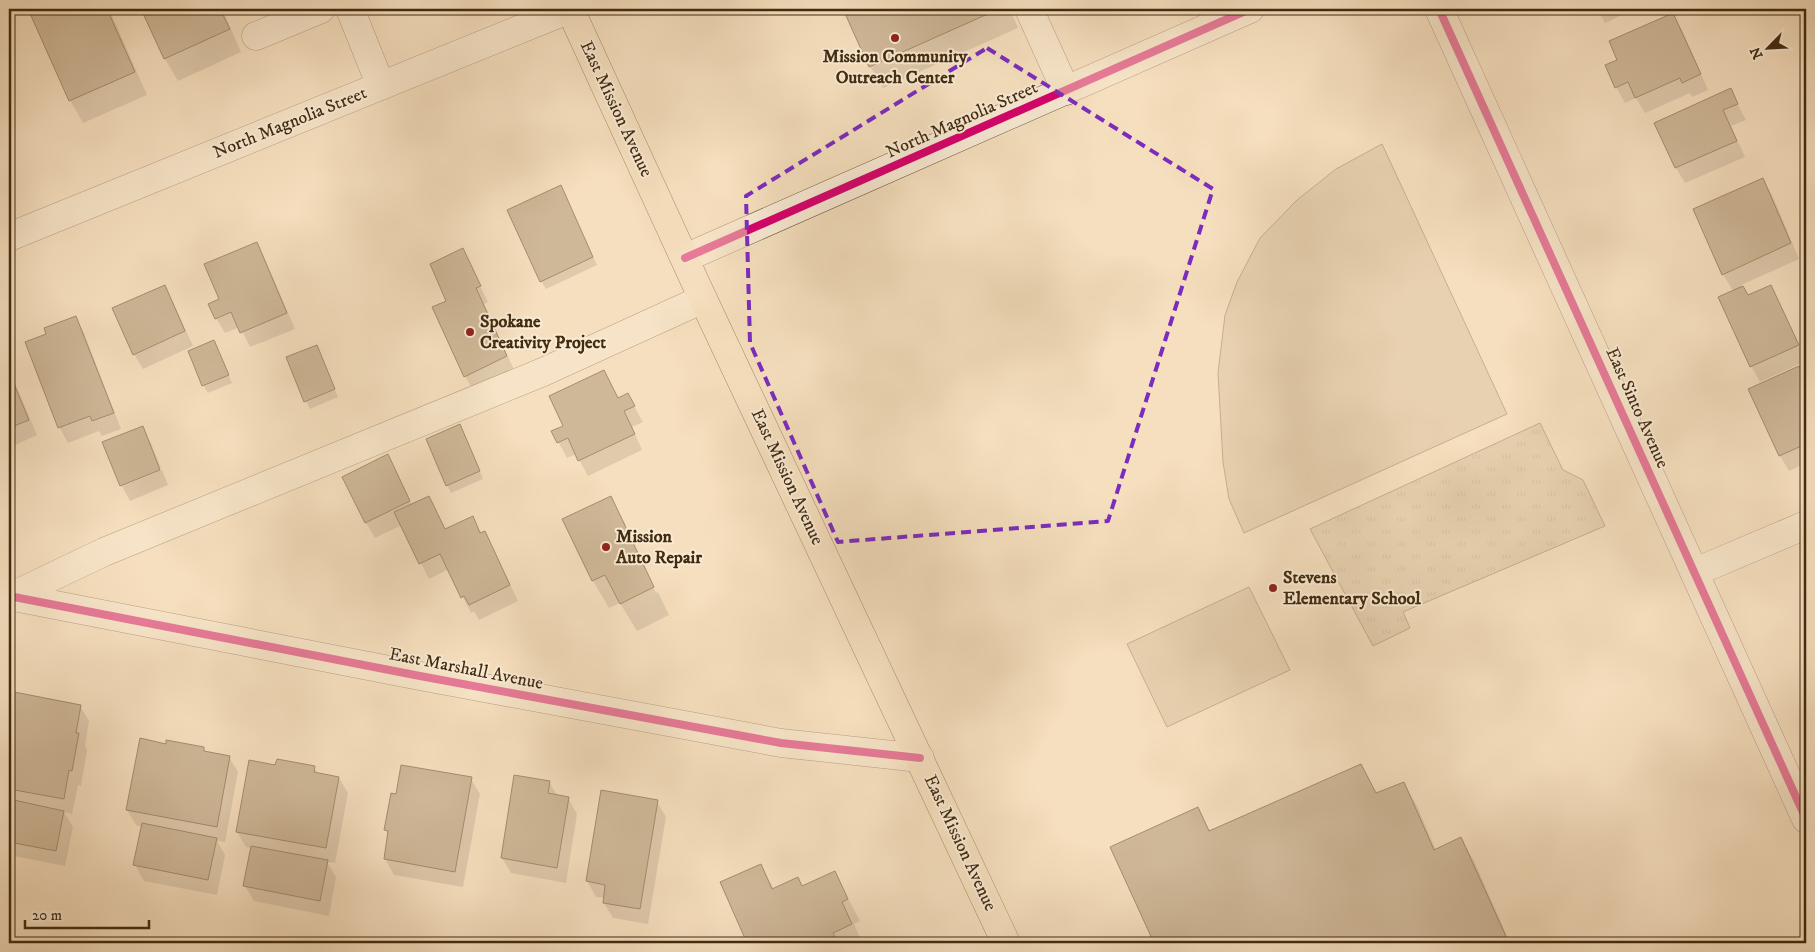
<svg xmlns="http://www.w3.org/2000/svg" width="1815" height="952" viewBox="0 0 1815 952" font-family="'IM FELL DW Pica',serif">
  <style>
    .green { fill: #d7c0a0; stroke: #8c7658 }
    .park { fill: url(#park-tufts); stroke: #8c7658 }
    .shadow { fill: #0003 }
    .building { fill: #9f896a; stroke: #422b0f }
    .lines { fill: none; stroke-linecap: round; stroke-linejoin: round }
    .minor-casing { stroke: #6f583b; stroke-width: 29 }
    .major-casing { stroke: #422b0f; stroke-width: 29 }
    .minor { stroke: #f8ead5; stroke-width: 28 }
    .major { stroke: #f5dfbe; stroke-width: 28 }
    .cycleway-casing { stroke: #f8ead5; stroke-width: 11 }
    .cycleway { stroke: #d6006c; stroke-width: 8 }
    .marked { fill: none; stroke: #7b2cbf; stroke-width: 4; stroke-dasharray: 10 6; stroke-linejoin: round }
    .poi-dot { fill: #8f2418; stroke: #f8ead5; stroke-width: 2 }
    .labels { text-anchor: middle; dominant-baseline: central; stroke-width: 4; stroke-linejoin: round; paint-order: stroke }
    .poi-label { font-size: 18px; font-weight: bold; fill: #422b0f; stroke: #f8ead5; text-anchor: start }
    .street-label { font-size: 18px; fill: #422b0f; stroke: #f8ead5 }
  </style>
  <defs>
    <pattern id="park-tufts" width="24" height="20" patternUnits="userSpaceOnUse" patternTransform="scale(1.25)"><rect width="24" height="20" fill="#d7c0a0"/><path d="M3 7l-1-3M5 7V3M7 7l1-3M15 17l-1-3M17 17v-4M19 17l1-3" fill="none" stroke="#baa589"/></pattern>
  </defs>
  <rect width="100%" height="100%" fill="#f5dfbe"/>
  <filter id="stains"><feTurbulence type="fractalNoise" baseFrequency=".004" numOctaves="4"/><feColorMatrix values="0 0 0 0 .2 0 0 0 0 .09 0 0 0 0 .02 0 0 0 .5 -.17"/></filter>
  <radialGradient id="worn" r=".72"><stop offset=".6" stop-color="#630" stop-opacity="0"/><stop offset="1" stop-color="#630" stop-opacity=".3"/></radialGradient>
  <g class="green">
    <polygon points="1382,144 1507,414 1244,533 1229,499 1223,462 1218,373 1225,315 1237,282 1260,238 1297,200 1336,169"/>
    <polygon points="1249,587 1290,670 1167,727 1127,644"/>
  </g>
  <polygon class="park" points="1540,423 1563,470 1583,480 1605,526 1403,612 1410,628 1373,646 1310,529"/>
  <g class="shadow">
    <polygon points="30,9 109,9 147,95 83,123 70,100"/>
    <polygon points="143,9 222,9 241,52 178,81 165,59"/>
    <polygon points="844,9 1010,9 1018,28 883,88 870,66"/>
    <polygon points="1597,9 1635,9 1605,23"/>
    <polygon points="1673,14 1682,30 1708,90 1692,97 1690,93 1645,113 1636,98 1625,103 1616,87 1619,60"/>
    <polygon points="9,67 12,75 9,76"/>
    <polygon points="1730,90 1746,120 1731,126 1745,157 1685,183 1676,168 1656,123"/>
    <polygon points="1763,179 1772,195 1799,259 1741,285 1748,297 1770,287 1779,302 1806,361 1760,382 1751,366 1733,291 1723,274"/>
    <polygon points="564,194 597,265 546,289 541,281"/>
    <polygon points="256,243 265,259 295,329 250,347 240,327 225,333 216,318 221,300"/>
    <polygon points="462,250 488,302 484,304 515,372 474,392 465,376 448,302"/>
    <polygon points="164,286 173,302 193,346 143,369 134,354"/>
    <polygon points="75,317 84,333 121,429 102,436 99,431 68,443 59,427 47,334"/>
    <polygon points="214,341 232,383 208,393 203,385"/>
    <polygon points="320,354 338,397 310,409 306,401"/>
    <polygon points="1798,368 1806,382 1806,463 1789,471 1780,456"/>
    <polygon points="9,369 37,435 13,446 9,438"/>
    <polygon points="604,371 619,399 628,395 643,422 632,427 642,450 588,476 576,454 567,458 553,432 565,426"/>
    <polygon points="142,428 151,443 161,468 121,484"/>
    <polygon points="464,433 483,479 451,493 447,485"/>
    <polygon points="388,456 412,505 429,497 446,530 472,517 482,534 484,533 493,548 518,601 479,620 474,611 471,613 449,569 429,579 402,525 375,538 366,523"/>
    <polygon points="162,470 168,485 130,501 122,486"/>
    <polygon points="611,498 626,525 623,525 656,593 658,592 626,525 669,615 637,631 620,603 609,608 593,581 564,520"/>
    <polygon points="10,693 80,706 89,721 85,745 87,750 81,786 78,785 72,814 64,812 73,827 65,866 9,855"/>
    <polygon points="167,745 203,748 206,752 229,757 238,772 225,842 217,841 225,855 217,895 144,881 135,865 142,827 136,825 127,810"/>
    <polygon points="276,766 314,767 318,774 339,778 348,793 335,863 327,862 336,877 329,916 254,901 245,886 252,848 246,847 237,832"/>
    <polygon points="471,779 480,794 463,887 394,875 385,859 389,836 386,830 397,795"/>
    <polygon points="549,782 558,796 568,798 577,814 566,883 511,873 502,858"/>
    <polygon points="1404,784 1417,806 1436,850 1461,839 1474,861 1510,943 1155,943 1112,848 1197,808 1211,832 1376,794"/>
    <polygon points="657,802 666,817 648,924 613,918 604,903 605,898 596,897 587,881"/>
    <polygon points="761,865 774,889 802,887 834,872 860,921 854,924 862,943 749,943 722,883"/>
  </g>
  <g class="building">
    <polygon points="28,9 107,9 135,72 69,101"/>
    <polygon points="141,9 220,9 230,29 164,59"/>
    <polygon points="843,9 999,9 869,67"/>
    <polygon points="1673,13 1701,74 1682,83 1680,78 1635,98 1628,82 1615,88 1605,65 1617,60 1609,41"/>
    <polygon points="1731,88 1738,104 1723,110 1737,141 1675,168 1654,123"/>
    <polygon points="1763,178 1791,243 1722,275 1693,209"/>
    <polygon points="561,185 593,257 540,282 507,210"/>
    <polygon points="257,242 287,313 240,333 231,312 215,319 208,304 219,299 204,264"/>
    <polygon points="463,248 481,286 476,288 507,356 464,377 432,307 446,301 430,264"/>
    <polygon points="165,285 185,331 133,355 112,308"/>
    <polygon points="1771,285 1799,345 1750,367 1718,297 1743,286 1748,295"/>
    <polygon points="76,316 114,413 92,421 90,416 58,428 25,342 46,334 44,328"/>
    <polygon points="214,340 229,375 202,386 188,351"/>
    <polygon points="317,345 335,389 304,402 286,357"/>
    <polygon points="1799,366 1806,383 1806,444 1779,456 1748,389"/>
    <polygon points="604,370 618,398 628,393 635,406 624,411 635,434 578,461 568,438 557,443 551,431 563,426 549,396"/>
    <polygon points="9,372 29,420 9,428"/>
    <polygon points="460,424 480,471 446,486 426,439"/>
    <polygon points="143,426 160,470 120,486 102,442"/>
    <polygon points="388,454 410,501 365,523 342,477"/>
    <polygon points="429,496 445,529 473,516 480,533 485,531 510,585 469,605 464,596 461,598 440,554 419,564 394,512"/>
    <polygon points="611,496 654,587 620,604 605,575 592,581 562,519"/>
    <polygon points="9,691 81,705 76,733 79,733 72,771 69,770 64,799 9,789"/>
    <polygon points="140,738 166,744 166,740 204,747 204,751 230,756 217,827 126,810"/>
    <polygon points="277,759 315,766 314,772 339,777 326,848 236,832 249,760 275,765"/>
    <polygon points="1361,764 1376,793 1404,782 1434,850 1461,837 1509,943 1154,943 1110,847 1198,807 1209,831"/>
    <polygon points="401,765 472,777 455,872 384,859 388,831 384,830 391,793 396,794"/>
    <polygon points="514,775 550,781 548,793 569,797 557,868 501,858"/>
    <polygon points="601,790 658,800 640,909 603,903 605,885 586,881"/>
    <polygon points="9,799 64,811 56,851 9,842"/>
    <polygon points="142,823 217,838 208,880 133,865"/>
    <polygon points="251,846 328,860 320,901 243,886"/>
    <polygon points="761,864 772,889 798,877 802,886 835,871 848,899 842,902 852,924 833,933 838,943 765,943 762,938 747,943 720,882"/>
  </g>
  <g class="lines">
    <g class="minor-casing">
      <g id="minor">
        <polyline points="350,9 381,86"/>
        <polyline points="1029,9 1066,91"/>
        <polyline points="1439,9 1806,819"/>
        <polyline points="256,36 321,9"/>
        <polyline points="9,237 570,9"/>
        <polyline points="685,258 1250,9"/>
        <polyline points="1695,572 1806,525"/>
        <polyline points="9,596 420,676 781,743 920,758"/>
        <polyline points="10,597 104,552 543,372 703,299"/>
      </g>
    </g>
    <g class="major-casing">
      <polyline id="major" points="570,9 703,299 1006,943"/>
    </g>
    <use href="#minor" class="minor"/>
    <use href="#major" class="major"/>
    <g class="cycleway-casing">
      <g id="cycleway">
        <polyline points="1439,9 1806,819"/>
        <polyline points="685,258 1250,9"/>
        <polyline points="9,596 420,676 781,743 920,758"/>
      </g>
    </g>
    <use href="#cycleway" class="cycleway"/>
  </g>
  <path d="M0 0H1815V952H0ZM 987,48 L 1213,189 L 1108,521 L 838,542 L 750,343 L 746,196 Z" fill="#f5dfbe" fill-opacity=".55" fill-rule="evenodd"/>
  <path class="marked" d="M 987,48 L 1213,189 L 1108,521 L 838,542 L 750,343 L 746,196 Z"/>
  <g class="poi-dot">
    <circle cx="895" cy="38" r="5"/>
    <circle cx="470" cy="332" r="5"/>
    <circle cx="606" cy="547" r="5"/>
    <circle cx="1273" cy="588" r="5"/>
  </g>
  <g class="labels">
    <g class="poi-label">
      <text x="895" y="57" text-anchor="middle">Mission Community<tspan x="895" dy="21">Outreach Center</tspan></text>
      <text x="480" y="322">Spokane<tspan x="480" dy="21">Creativity Project</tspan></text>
      <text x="616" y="537">Mission<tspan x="616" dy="21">Auto Repair</tspan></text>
      <text x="1283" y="578">Stevens<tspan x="1283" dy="21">Elementary School</tspan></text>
    </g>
    <g class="street-label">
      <text transform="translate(616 109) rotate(65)">East Mission Avenue</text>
      <text transform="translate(962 120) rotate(-24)">North Magnolia Street</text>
      <text transform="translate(290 123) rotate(-22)">North Magnolia Street</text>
      <text transform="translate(1637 408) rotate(66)">East Sinto Avenue</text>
      <text transform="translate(787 477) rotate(65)">East Mission Avenue</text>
      <text transform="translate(466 669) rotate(11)">East Marshall Avenue</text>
      <text transform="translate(960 843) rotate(65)">East Mission Avenue</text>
    </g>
  </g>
  <rect width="1815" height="952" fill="none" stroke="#f5dfbe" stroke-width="30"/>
  <rect x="10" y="10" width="1795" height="932" fill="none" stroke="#422b0f" stroke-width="2.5"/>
  <rect x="15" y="15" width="1785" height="922" fill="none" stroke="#422b0f"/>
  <g transform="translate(1768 48) rotate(246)" stroke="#f8ead5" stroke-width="4" paint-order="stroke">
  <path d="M0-4L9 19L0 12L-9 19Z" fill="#422b0f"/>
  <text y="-8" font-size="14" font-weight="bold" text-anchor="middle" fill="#422b0f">N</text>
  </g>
  <path d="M25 920v8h124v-8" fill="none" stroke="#422b0f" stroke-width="2.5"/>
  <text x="32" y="920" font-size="15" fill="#422b0f" stroke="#f8ead5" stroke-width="4" paint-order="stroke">20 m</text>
  <rect width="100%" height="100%" filter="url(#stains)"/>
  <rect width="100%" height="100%" fill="url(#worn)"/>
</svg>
